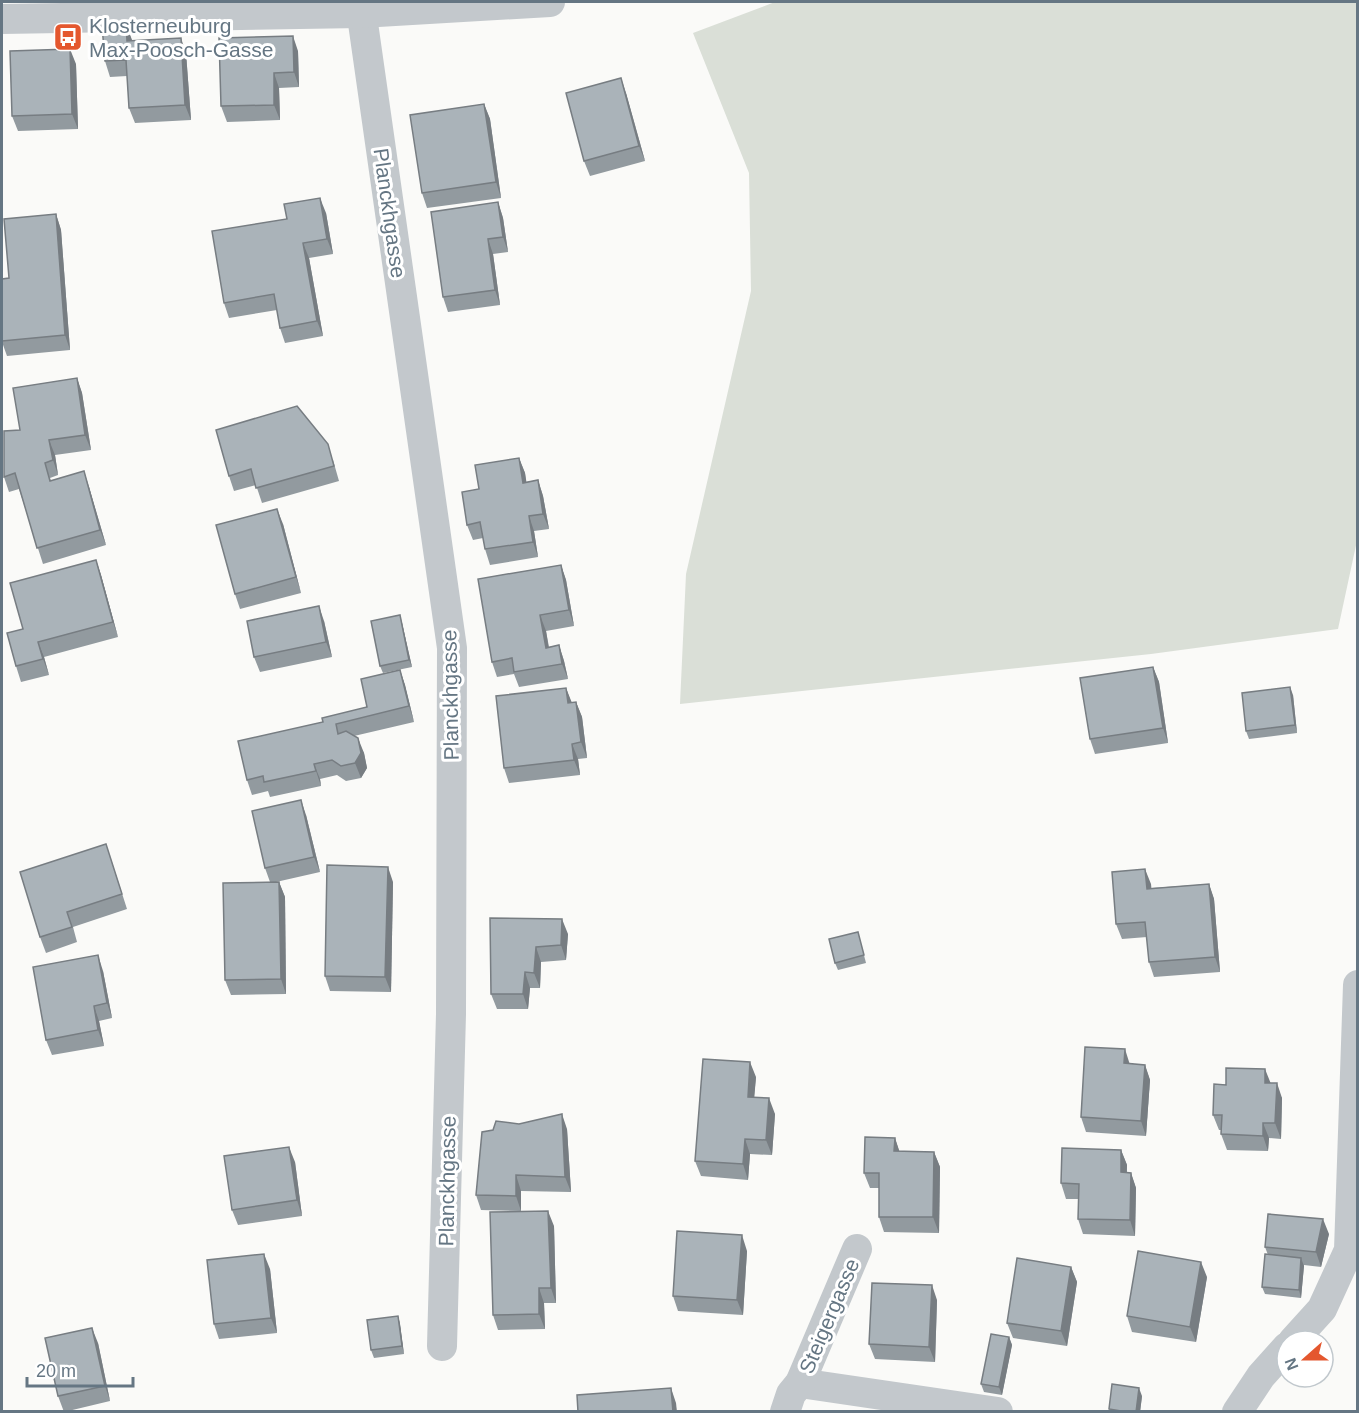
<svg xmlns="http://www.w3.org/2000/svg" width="1359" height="1413" viewBox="0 0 1359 1413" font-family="Helvetica,sans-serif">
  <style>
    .green { fill: #dadfd7 }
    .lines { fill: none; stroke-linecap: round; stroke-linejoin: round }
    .minor { stroke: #c3c8cc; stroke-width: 30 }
    .wall { fill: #929a9f }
    .shaded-wall { fill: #777d82 }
    .building { fill: #aab3b9; stroke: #777d82; stroke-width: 1.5 }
    .labels { text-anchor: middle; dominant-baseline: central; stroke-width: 6; stroke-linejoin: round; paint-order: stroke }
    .poi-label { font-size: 21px; fill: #657683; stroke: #fff; text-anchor: start }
    .street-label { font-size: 21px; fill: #657683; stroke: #fff }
  </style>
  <rect width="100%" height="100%" fill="#fafaf8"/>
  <polygon class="green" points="775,2 1357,2 1358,536 1338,629 1151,654 680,704 686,574 751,291 749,173 693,33"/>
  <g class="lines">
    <g class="minor">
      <polyline points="360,2 452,648 451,1014 442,1346"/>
      <polyline points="2,19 361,13 550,2"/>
      <polyline points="1293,1341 1322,1309 1349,1250 1358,985"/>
      <polyline points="800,1383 998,1412"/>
      <polyline points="785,1412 791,1394 800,1383 857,1249"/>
      <polyline points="1237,1412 1261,1376 1287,1347"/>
    </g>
  </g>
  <g class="wall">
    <polygon points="126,24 132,41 186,53 191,120 135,123 129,108 127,76 110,77 105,61"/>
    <polygon points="298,51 299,87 279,88 280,120 227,122 221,106"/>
    <polygon points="76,64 78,129 18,131 12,116"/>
    <polygon points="626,93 645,161 590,176 584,161"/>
    <polygon points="484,104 490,119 501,198 427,208 422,193"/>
    <polygon points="498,202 503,218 508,252 493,254 500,305 448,312 443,297"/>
    <polygon points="326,213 333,254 309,258 323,336 285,343 280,328 277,310 229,318 224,303"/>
    <polygon points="56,214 61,230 70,350 7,356 2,342 2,279 9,278"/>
    <polygon points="77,378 82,393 91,450 55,455 58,475 50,478 51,481 89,487 106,545 43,564 19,489 9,492 4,477 20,430"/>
    <polygon points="216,430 333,460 339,481 262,503 256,485 234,491 229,476"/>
    <polygon points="519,458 525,473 526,482 538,480 543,496 549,529 534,531 538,557 490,565 485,549 483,538 473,540 467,525 479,489"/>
    <polygon points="283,524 301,593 240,609 235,594"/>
    <polygon points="96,560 101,575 118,637 44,657 49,675 21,682 16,666 23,629"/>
    <polygon points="561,565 566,580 574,626 546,631 549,647 559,645 564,661 568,679 519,687 514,674 497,677 492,662"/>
    <polygon points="324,621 332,657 260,672 254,657"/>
    <polygon points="402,623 412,667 383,673 380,666"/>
    <polygon points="1153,667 1159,682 1168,743 1095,754 1090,739"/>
    <polygon points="400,670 405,685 414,722 354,736 364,753 367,768 361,778 346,781 337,775 320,779 321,786 270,797 268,791 252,795 247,780 323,722 367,707"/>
    <polygon points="566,688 571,702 576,702 582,717 587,758 578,759 580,775 509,783 504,768"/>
    <polygon points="1293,695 1297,733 1249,739 1246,731"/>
    <polygon points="306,815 320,872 276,882 279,882 285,897 286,994 231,995 225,980 270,882 265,868"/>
    <polygon points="111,859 127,909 73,927 77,942 46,953 40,937"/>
    <polygon points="393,882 391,992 330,991 325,976"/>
    <polygon points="1151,884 1151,888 1209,884 1214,899 1220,972 1154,977 1149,962 1147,937 1122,939 1116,924"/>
    <polygon points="490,918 568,934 566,960 541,962 540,988 530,988 528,1009 497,1009 491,994"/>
    <polygon points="858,932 866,963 838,970 835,963"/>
    <polygon points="103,971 112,1018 99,1021 104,1046 52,1055 46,1040"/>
    <polygon points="1130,1064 1145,1065 1150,1080 1146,1136 1086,1132 1081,1117"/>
    <polygon points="756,1077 754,1097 775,1114 772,1155 750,1154 748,1180 701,1176 695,1161"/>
    <polygon points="1270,1083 1282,1098 1281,1139 1269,1138 1268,1151 1227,1150 1221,1134 1221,1130 1219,1130 1213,1115 1226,1085"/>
    <polygon points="567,1129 571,1192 521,1191 521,1211 481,1210 476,1195"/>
    <polygon points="895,1138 899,1151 934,1152 940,1167 939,1233 884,1232 879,1217 879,1188 870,1188 864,1173"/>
    <polygon points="1121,1150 1127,1165 1127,1172 1131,1173 1136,1188 1135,1236 1083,1234 1078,1219 1078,1199 1066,1199 1061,1183"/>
    <polygon points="295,1162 302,1216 238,1225 232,1210"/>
    <polygon points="554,1226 556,1303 544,1303 545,1329 498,1330 493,1315"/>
    <polygon points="1329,1234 1321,1267 1304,1265 1301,1298 1265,1294 1262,1287 1268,1255 1265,1247"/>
    <polygon points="747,1251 743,1315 678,1311 673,1296"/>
    <polygon points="1071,1267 1077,1282 1067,1346 1013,1338 1007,1323"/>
    <polygon points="270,1269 277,1333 219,1339 214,1324"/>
    <polygon points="1207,1277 1196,1342 1132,1332 1127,1316"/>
    <polygon points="937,1300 935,1362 875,1359 869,1344"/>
    <polygon points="398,1316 400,1324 404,1354 374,1358 371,1350"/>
    <polygon points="1009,1337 1012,1345 1002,1395 984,1392 981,1384"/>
    <polygon points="98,1343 110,1401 64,1412 58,1396"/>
    <polygon points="1142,1396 1140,1412 1110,1412 1109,1409"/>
  </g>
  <g class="shaded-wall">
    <polygon points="126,24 132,40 132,57 127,41"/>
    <polygon points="293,36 298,51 299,87 294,72"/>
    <polygon points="181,38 186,53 191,120 185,105"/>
    <polygon points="70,49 76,64 78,129 72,114"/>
    <polygon points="274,73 279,88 280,120 274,105"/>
    <polygon points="621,78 626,93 645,161 639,146"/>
    <polygon points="484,104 490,119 501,198 496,182"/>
    <polygon points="320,198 326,213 333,254 327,239"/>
    <polygon points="498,202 503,218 508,252 503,237"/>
    <polygon points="56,214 61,230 70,350 65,335"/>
    <polygon points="488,239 493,254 500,305 495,290"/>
    <polygon points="303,243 309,258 323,336 317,321"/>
    <polygon points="77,378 82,393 91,450 85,435"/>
    <polygon points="49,440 55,455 58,475 53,460"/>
    <polygon points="519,458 525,473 529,498 523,483"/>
    <polygon points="84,471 89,487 106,545 100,530"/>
    <polygon points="538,480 543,496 549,529 543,514"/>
    <polygon points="277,509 283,524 301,593 296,577"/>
    <polygon points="529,516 534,531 538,557 533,542"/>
    <polygon points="96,560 101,575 118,637 113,622"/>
    <polygon points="561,565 566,580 574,626 569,610"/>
    <polygon points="319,606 324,621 332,657 326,642"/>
    <polygon points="400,615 402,623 412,667 409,660"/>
    <polygon points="540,615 546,631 551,663 546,648"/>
    <polygon points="38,642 44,657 49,675 43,659"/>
    <polygon points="559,645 564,661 568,679 562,664"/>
    <polygon points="1153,667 1159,682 1168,743 1163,728"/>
    <polygon points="400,670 405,685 414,722 409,706"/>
    <polygon points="1290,687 1293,695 1297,733 1295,725"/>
    <polygon points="566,688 572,703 568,703"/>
    <polygon points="576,702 582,717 587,758 581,742"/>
    <polygon points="358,738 364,753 367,768 361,778 355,763"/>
    <polygon points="572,744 578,759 580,775 574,760"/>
    <polygon points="314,764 320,779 321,786 316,771"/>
    <polygon points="301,800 306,815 320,872 314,857"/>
    <polygon points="388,867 393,882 391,992 385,977"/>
    <polygon points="1145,869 1151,884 1153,904 1147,889"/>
    <polygon points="279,882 285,897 286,994 281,979"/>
    <polygon points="1209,884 1214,899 1220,972 1215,957"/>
    <polygon points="562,919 568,934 566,960 561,945"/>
    <polygon points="536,947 541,962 540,988 534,973"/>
    <polygon points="98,955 103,971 112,1018 107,1003"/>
    <polygon points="525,972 530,988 528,1009 523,994"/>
    <polygon points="94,1006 99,1021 104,1046 98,1030"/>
    <polygon points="1125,1049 1130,1065 1124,1063"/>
    <polygon points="750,1062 756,1077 753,1112 748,1097"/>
    <polygon points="1145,1065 1150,1080 1146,1136 1141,1121"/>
    <polygon points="1265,1069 1271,1084 1265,1083"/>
    <polygon points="1277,1083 1282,1098 1281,1139 1275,1123"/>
    <polygon points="769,1098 775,1114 772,1155 766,1140"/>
    <polygon points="562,1114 567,1129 571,1192 565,1177"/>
    <polygon points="1263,1123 1269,1138 1268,1151 1263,1136"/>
    <polygon points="895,1138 900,1153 894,1151"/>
    <polygon points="745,1139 750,1154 748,1180 743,1164"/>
    <polygon points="289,1147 295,1162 302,1216 297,1200"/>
    <polygon points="1121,1150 1127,1165 1126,1187 1121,1172"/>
    <polygon points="934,1152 940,1167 939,1233 933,1217"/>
    <polygon points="1131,1173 1136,1188 1135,1236 1130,1220"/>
    <polygon points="516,1175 521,1191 521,1211 516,1196"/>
    <polygon points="548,1211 554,1226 556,1303 551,1288"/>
    <polygon points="1323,1219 1329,1234 1321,1267 1316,1252"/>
    <polygon points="742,1235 747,1251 743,1315 737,1300"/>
    <polygon points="264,1254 270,1269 277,1333 271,1318"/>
    <polygon points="1301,1258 1304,1266 1301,1298 1299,1290"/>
    <polygon points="1201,1262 1207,1277 1196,1342 1190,1327"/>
    <polygon points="1071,1267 1077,1282 1067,1346 1061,1331"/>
    <polygon points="932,1285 937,1300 935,1362 929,1347"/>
    <polygon points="539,1288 544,1303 545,1329 539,1314"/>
    <polygon points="398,1316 400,1324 404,1354 402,1346"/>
    <polygon points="92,1328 98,1343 110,1401 105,1386"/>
    <polygon points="1009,1337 1012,1345 1002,1395 999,1387"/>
    <polygon points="671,1388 676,1403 677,1412 673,1412"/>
    <polygon points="1139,1388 1142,1396 1140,1412 1136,1412"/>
  </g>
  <g class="building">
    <polygon points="126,24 127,41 181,38 185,105 129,108 126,60 105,61 102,26"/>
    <polygon points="293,36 294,72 274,73 274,105 221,106 219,38"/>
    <polygon points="70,49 72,114 12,116 10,51"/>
    <polygon points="621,78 639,146 584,161 566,93"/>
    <polygon points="484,104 496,182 422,193 410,115"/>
    <polygon points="320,198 327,239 303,243 317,321 280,328 274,294 224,303 212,231 287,219 284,204"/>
    <polygon points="498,202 503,237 488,239 495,290 443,297 431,212"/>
    <polygon points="56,214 65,335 2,341 2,279 9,278 4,219"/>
    <polygon points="77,378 85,435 49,440 53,460 45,463 50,481 84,471 100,530 37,548 15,473 4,477 4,431 20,430 13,388"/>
    <polygon points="297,406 328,444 334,466 256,488 251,469 229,476 216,430"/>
    <polygon points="519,458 523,483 538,480 543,514 529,516 533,542 485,549 480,522 467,525 462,492 479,489 475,465"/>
    <polygon points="277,509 296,577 235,594 216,525"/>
    <polygon points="96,560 113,622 38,642 43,659 16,666 7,633 23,629 10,583"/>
    <polygon points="561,565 569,610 540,615 546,648 559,645 562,664 514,672 512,658 492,662 478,579"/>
    <polygon points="319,606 326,642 254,657 247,621"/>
    <polygon points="400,615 409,660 380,666 371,621"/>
    <polygon points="1153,667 1163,728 1090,739 1080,678"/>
    <polygon points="400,670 409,706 336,724 338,734 346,731 358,738 361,753 355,763 341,766 332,760 314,764 316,771 264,782 263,776 247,780 238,741 323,722 322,718 367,707 361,679"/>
    <polygon points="1290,687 1295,725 1246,731 1242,693"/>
    <polygon points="566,688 568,703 576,702 581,742 572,744 574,760 504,768 496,696"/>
    <polygon points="301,800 314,857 265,868 252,811"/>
    <polygon points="106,844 122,894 67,912 72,927 40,937 20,872"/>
    <polygon points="327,865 388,867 385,977 325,976"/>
    <polygon points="1145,869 1147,889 1209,884 1215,957 1149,962 1145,922 1116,924 1112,872"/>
    <polygon points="279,882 281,979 225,980 223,883"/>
    <polygon points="490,918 562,919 561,945 536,947 534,973 525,972 523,994 491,994"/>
    <polygon points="858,932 864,955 835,963 829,939"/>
    <polygon points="98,955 107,1003 94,1006 98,1030 46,1040 33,967"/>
    <polygon points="1085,1047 1125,1049 1124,1063 1145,1065 1141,1121 1081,1117"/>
    <polygon points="703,1059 750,1062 748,1097 769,1098 766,1140 745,1139 743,1164 695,1161"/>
    <polygon points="1226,1068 1265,1069 1265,1083 1277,1083 1275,1123 1263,1123 1263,1136 1221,1134 1222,1115 1213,1115 1214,1084 1226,1085"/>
    <polygon points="562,1114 565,1177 516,1175 516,1196 476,1195 482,1132 493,1130 496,1121 519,1124"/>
    <polygon points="865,1137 895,1138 894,1151 934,1152 933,1217 879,1217 879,1173 864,1173"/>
    <polygon points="289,1147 297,1200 232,1210 224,1156"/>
    <polygon points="1062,1148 1121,1150 1121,1172 1131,1173 1130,1220 1078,1219 1079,1184 1061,1183"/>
    <polygon points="548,1211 551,1288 539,1288 539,1314 493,1315 490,1212"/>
    <polygon points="1268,1214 1323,1219 1316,1252 1265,1247"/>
    <polygon points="677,1231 742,1235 737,1300 673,1296"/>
    <polygon points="1138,1251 1201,1262 1190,1327 1127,1316"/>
    <polygon points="264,1254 271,1318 214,1324 207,1260"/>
    <polygon points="1265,1254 1301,1258 1299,1290 1262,1287"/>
    <polygon points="1017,1258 1071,1267 1061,1331 1007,1323"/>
    <polygon points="872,1283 932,1285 929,1347 869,1344"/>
    <polygon points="398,1316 402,1346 371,1350 367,1320"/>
    <polygon points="92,1328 105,1386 58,1396 45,1338"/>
    <polygon points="991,1334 1009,1337 999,1387 981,1384"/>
    <polygon points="1112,1384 1139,1388 1136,1412 1127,1412 1109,1409"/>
    <polygon points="671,1388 673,1412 578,1412 577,1395"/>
  </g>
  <defs>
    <g id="bus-square" transform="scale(1.5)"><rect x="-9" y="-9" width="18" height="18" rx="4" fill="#e4572e" stroke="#fff"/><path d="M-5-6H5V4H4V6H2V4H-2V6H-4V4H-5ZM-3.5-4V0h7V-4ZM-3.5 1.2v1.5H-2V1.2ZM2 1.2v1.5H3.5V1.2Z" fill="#fff"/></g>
  </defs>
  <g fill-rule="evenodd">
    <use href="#bus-square" x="68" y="37"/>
  </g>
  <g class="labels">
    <g class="poi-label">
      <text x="89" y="25">Klosterneuburg<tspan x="89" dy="24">Max-Poosch-Gasse</tspan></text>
    </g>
    <g class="street-label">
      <text transform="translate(390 213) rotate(82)">Planckhgasse</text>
      <text transform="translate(450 695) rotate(-91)">Planckhgasse</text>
      <text transform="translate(447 1181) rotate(-89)">Planckhgasse</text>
      <text transform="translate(829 1316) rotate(-67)">Steigergasse</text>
    </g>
  </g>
  <rect width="1359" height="1413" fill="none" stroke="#657683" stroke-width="6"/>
  <g transform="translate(1305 1359) rotate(249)"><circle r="28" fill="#ffffff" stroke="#c1c8cd" stroke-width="1.5"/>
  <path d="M0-4.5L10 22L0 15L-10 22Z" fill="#e4572e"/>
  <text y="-9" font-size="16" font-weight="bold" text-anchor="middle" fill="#657683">N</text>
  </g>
  <path d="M27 1377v9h106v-9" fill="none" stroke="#657683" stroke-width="3"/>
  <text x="36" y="1377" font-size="18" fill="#657683" stroke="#ffffff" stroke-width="4.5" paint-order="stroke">20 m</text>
</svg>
